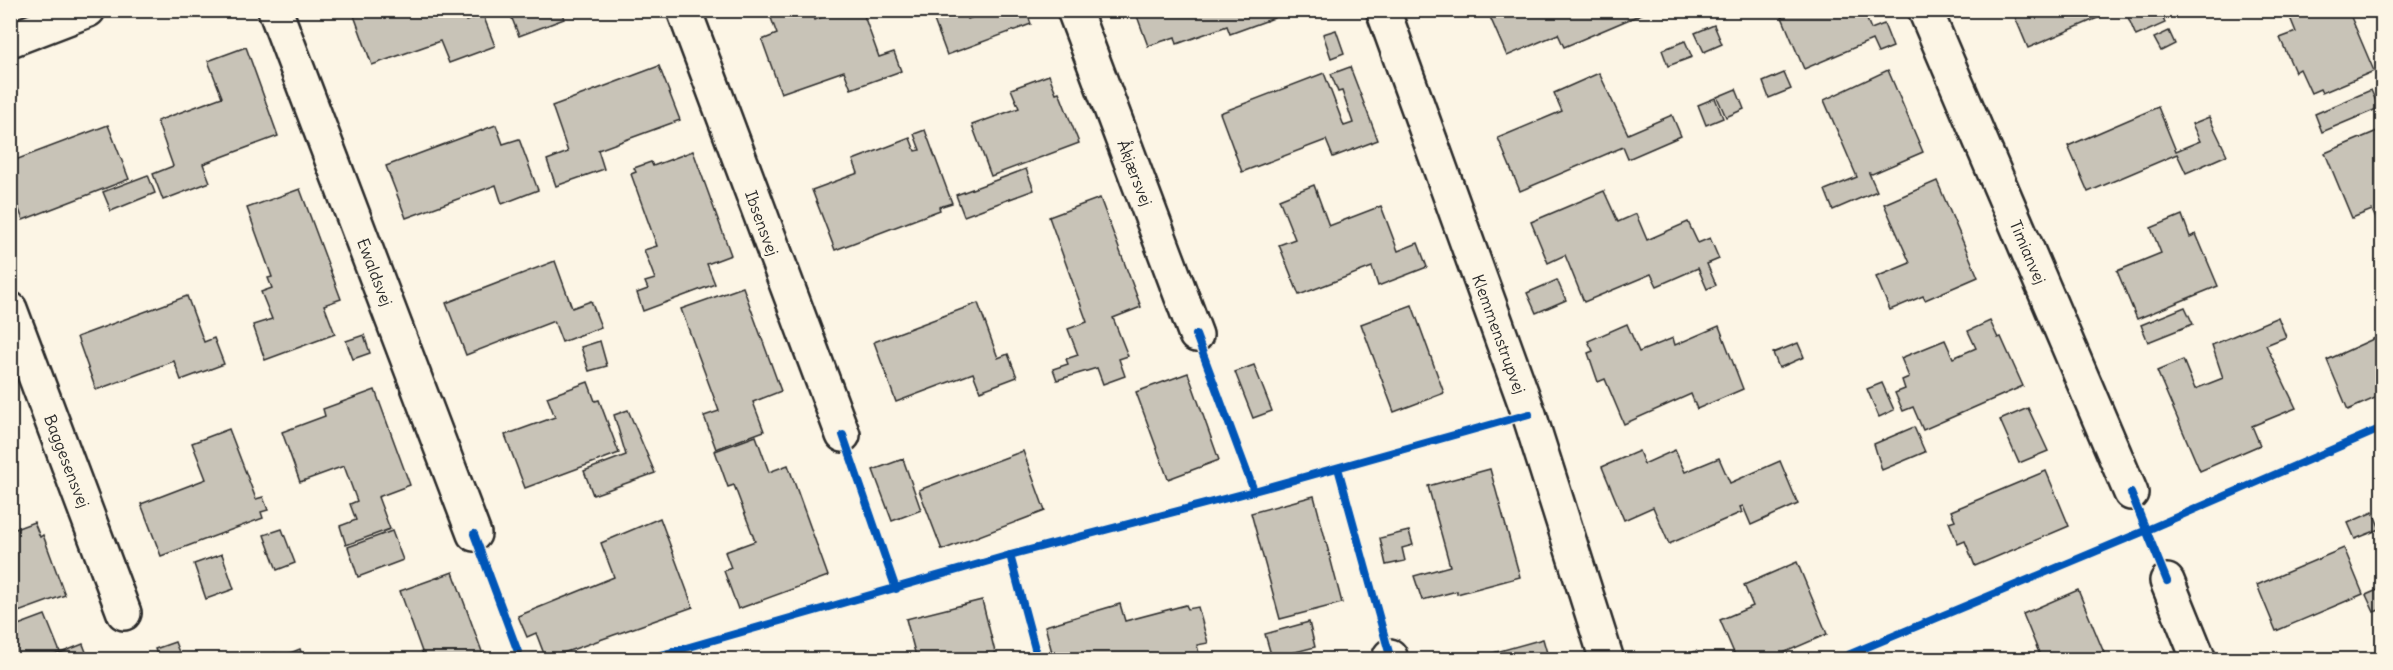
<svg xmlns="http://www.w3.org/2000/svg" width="2393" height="670" viewBox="0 0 2393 670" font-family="Delius,sans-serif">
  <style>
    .building { fill: #c8c3b7; stroke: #2b2b2b; stroke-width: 1.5 }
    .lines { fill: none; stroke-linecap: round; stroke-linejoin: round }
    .minor-casing { stroke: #2b2b2b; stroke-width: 38 }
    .minor { stroke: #fcf5e5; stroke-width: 33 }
    .cycleway-casing { stroke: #fcf5e5; stroke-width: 11 }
    .cycleway { stroke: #0057b8; stroke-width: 8 }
    .labels { text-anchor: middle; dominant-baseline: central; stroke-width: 6; stroke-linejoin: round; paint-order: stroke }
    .street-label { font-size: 16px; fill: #2b2b2b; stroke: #fcf5e5 }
  </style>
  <rect width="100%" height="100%" fill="#fcf5e5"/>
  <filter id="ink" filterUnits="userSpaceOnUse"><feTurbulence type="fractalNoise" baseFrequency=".0167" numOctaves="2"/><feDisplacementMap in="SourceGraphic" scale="12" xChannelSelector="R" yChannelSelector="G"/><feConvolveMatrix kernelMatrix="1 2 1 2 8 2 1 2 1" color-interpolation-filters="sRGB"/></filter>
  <g filter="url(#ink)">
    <g class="building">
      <polygon points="352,10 462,10 466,21 483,15 495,46 449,63 440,41 372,65"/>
      <polygon points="526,10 561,10 564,19 519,36 511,16"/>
      <polygon points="791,10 812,10 815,20 840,10 862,10 879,57 894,52 901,71 851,89 844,71 781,93 762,40 777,34 771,18"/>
      <polygon points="944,10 965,10 968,19 973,17 971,10 1026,10 1031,24 947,55 932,15"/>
      <polygon points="1151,10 1271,10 1274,18 1230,34 1227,26 1177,44 1175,37 1148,46 1137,16"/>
      <polygon points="1487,10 1643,10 1644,13 1564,47 1558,34 1507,56"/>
      <polygon points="1779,10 1863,10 1871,29 1884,24 1893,47 1878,53 1872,40 1804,69"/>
      <polygon points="2012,10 2116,10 2028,48"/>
      <polygon points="2125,10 2159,10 2165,23 2136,36"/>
      <polygon points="2287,10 2348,10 2374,71 2322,93 2320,89 2311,93 2300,69 2295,72 2280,38 2296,32"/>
      <polygon points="1714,25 1722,44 1704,52 1695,33"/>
      <polygon points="1336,30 1344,53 1331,58 1323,34"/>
      <polygon points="2169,31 2175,44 2161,51 2154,38"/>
      <polygon points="1685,41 1692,57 1668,66 1662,50"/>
      <polygon points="246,47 278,136 203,164 210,182 163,200 153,174 173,166 157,121 222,97 208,61"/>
      <polygon points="659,66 680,120 598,150 604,169 556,186 547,160 568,152 552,106"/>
      <polygon points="1350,67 1378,140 1333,157 1326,140 1242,172 1220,113 1324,73 1344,126 1353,123 1342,91 1338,92 1331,74"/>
      <polygon points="1888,70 1923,152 1872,174 1869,173 1877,191 1833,210 1825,190 1857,177 1824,100"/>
      <polygon points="1599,73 1628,134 1672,115 1681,136 1628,159 1623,147 1520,191 1498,138 1562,111 1554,93"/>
      <polygon points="1784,73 1791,89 1769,98 1763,82"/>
      <polygon points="1049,75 1056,93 1059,92 1079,143 991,176 972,125 1019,108 1011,89"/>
      <polygon points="1736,89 1744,109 1726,117 1717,97"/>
      <polygon points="2371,90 2379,108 2322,132 2315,114"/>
      <polygon points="1715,98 1723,118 1706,125 1698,105"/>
      <polygon points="2158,107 2176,151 2200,141 2192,124 2209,117 2227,155 2186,173 2177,154 2088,192 2068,146"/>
      <polygon points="108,125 129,179 23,220 10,186 10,162"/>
      <polygon points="496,125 503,144 519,139 538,190 502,204 496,185 406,218 386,166"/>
      <polygon points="2382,129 2382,219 2377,221 2372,210 2352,218 2325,153"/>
      <polygon points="925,130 952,203 939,207 940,210 835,250 812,190 858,173 853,160 910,138 915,151 920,150 914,134"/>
      <polygon points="693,151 731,255 707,264 715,284 643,311 637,293 648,289 645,282 655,279 644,250 657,246 631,174 636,172 634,168 651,162 653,166"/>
      <polygon points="1026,169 1034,190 964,216 956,195"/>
      <polygon points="148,175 155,193 111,211 103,192"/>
      <polygon points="1937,181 1978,277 1925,300 1923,296 1890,310 1876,277 1910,263 1884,204"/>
      <polygon points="1314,185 1329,226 1381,206 1398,251 1418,243 1427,267 1378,286 1372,267 1299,295 1279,245 1295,239 1279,199"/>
      <polygon points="300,189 341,299 324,305 335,334 265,360 253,325 272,319 261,292 272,288 268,278 272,277 247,208"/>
      <polygon points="1604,191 1618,222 1636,214 1647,240 1688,222 1698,243 1710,238 1719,259 1707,264 1716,285 1707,289 1698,268 1657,286 1651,274 1584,302 1565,255 1548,263 1531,222"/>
      <polygon points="1100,198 1141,307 1113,318 1128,356 1119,359 1125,376 1103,384 1097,368 1057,380 1053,369 1068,364 1066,359 1078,355 1068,329 1087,322 1049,217"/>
      <polygon points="2182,215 2190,237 2196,234 2218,286 2137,319 2117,271 2161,253 2151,228"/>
      <polygon points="555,261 572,308 591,301 601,327 562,342 554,321 466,355 446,303"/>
      <polygon points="1557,280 1566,300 1536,313 1527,293"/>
      <polygon points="743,287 781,391 753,402 764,431 716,449 704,416 719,411 681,309"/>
      <polygon points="187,296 204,342 214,338 224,364 181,380 174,361 96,390 77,337"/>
      <polygon points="978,303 998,358 1008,354 1017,377 980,391 973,373 896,402 874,342"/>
      <polygon points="1412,305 1444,393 1394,412 1361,324"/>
      <polygon points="2185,307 2193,324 2148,342 2141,325"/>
      <polygon points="2278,317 2286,337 2266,345 2296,408 2252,426 2260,445 2200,471 2157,371 2183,360 2195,389 2223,378 2212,345"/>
      <polygon points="1990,321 1998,338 2001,337 2023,386 1923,430 1913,407 1903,411 1895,393 1905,389 1902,380 1909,377 1901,358 1945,340 1953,358 1976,348 1968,331"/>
      <polygon points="1627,324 1639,352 1673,338 1675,345 1719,326 1743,389 1697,409 1691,394 1624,424 1605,379 1598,382 1588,353 1593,351 1588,341"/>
      <polygon points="364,335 370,353 353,359 346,341"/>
      <polygon points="2382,335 2382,395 2348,410 2327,360"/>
      <polygon points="600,341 607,366 589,371 581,347"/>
      <polygon points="1798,343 1804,357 1779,368 1773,353"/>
      <polygon points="1254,365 1272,411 1253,418 1235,372"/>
      <polygon points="1188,373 1219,460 1168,479 1136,392"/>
      <polygon points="588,382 595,401 599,400 619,453 525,488 505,435 555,417 547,397"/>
      <polygon points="1882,383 1894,410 1879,417 1867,389"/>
      <polygon points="375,390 410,485 378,497 390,529 346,545 340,526 356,520 350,504 357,501 344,466 300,482 282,432 325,416 323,409"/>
      <polygon points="2028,408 2048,451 2019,463 2000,420"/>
      <polygon points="628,410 655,473 593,495 584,471 626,455 614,415"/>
      <polygon points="1914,427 1925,452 1882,470 1874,444"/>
      <polygon points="229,429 256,499 263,497 268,510 261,512 263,518 161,556 141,504 206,479 192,443"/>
      <polygon points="756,436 769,472 788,465 828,576 738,609 724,571 731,568 725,552 755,541 734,485 728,487 715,451"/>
      <polygon points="1675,450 1685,472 1719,458 1730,483 1780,461 1798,504 1751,525 1743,506 1740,507 1742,512 1669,544 1653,507 1624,520 1602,467 1639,451 1644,464"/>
      <polygon points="1023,451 1045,511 942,550 919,490"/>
      <polygon points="903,459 921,510 892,521 873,470"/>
      <polygon points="1490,469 1520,577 1457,594 1457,591 1422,600 1414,576 1450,566 1428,486"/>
      <polygon points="2046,471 2069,526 1975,566 1965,541 1958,544 1949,522 1955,520 1951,511"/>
      <polygon points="1314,496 1342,603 1280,619 1251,513"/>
      <polygon points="2373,512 2380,529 2355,539 2348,523"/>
      <polygon points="660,518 693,607 546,659 536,633 527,637 518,616 614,577 601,543"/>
      <polygon points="34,522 40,537 43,535 65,595 10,615 10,531"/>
      <polygon points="282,529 295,563 277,570 264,535"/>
      <polygon points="392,531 403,560 358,577 348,547"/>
      <polygon points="1409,531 1413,545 1402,548 1405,561 1386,565 1380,538"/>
      <polygon points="2344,548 2363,594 2276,631 2257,585"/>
      <polygon points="222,554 234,589 206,599 194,564"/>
      <polygon points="1797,562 1827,634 1767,660 1737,660 1720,620 1753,606 1744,585"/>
      <polygon points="453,572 485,660 425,660 400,591"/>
      <polygon points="2382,588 2382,609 2374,612 2366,595"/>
      <polygon points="2078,590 2107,660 2042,660 2023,614"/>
      <polygon points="982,600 997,660 917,660 906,619"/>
      <polygon points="1120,604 1125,621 1186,605 1188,609 1198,607 1208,643 1197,645 1200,657 1191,660 1054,660 1045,626"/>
      <polygon points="45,615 60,652 39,660 10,660 10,628"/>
      <polygon points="1309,622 1315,647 1272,658 1265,634"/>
      <polygon points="1543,639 1549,660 1483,660 1482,656"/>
      <polygon points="175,642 182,660 159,660 155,649"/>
      <polygon points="83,644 89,660 43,660"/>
      <polygon points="300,649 304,660 259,660 275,653 278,658"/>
      <polygon points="1696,651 1700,660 1677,660"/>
    </g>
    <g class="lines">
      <g class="minor-casing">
        <g id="minor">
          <polyline points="275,10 474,534"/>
          <polyline points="684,10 843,435"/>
          <polyline points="1074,10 1196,335"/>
          <polyline points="1383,10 1529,414 1607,660"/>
          <polyline points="1925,10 2131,493"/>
          <polyline points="10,40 88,10"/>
          <polyline points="10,309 124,613"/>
          <polyline points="2167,581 2199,660"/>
          <polyline points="1390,656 1391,660"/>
        </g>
      </g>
      <use href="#minor" class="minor"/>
      <g class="cycleway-casing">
        <g id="cycleway">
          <polyline points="1196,335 1254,491"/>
          <polyline points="843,435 896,589"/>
          <polyline points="1338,468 1390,656"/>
          <polyline points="2131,493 2167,581"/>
          <polyline points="474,534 521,660"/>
          <polyline points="1010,555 1038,660"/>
          <polyline points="644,660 1010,555 1254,491 1529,414"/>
          <polyline points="1836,660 2147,530 2382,428"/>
        </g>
      </g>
      <use href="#cycleway" class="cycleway"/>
    </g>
  </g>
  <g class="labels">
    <g class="street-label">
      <text transform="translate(1135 173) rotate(69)">Åkjærsvej</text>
      <text transform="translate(762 223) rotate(70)">Ibsensvej</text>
      <text transform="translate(2028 252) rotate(67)">Timianvej</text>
      <text transform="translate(375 272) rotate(69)">Ewaldsvej</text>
      <text transform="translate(1499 334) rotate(70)">Klemmenstrupvej</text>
      <text transform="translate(67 461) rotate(69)">Baggesensvej</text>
    </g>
  </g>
  <rect width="2393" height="670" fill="none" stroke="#fcf5e5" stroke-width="36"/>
  <rect x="18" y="18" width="2357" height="634" fill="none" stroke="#2b2b2b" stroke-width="2" filter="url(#ink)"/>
</svg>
